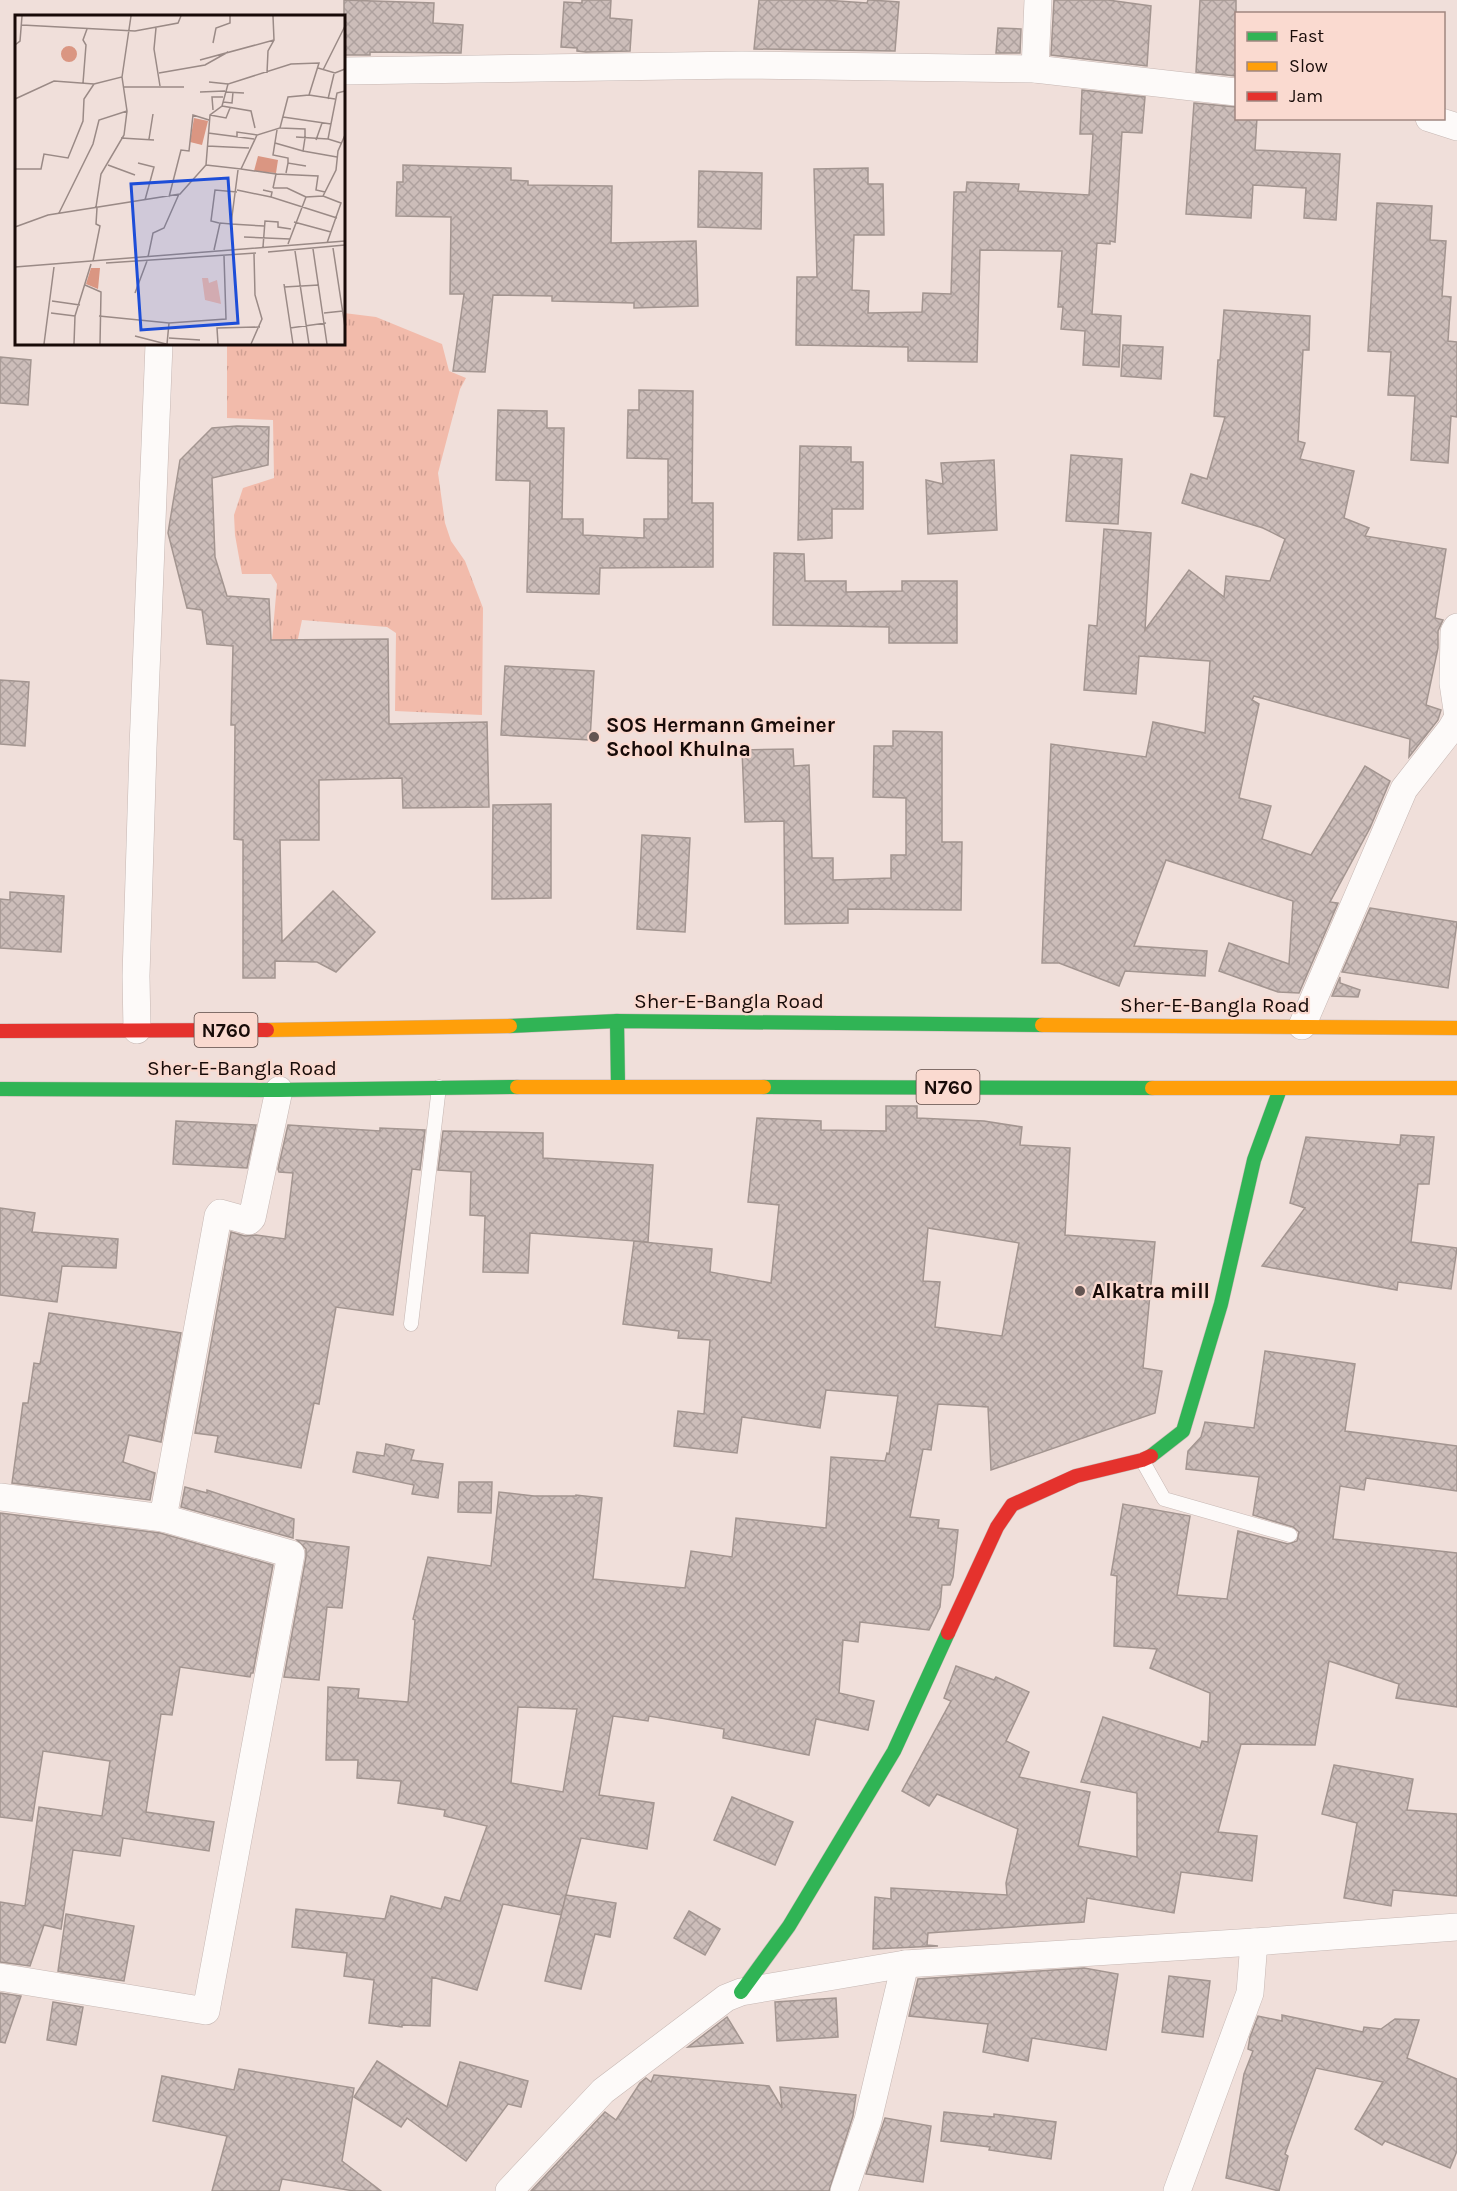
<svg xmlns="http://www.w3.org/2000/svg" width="1457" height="2191" viewBox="0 0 1457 2191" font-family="Karla,sans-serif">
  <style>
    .park { fill: url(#park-tufts) }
    .building { fill: url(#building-cross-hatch); stroke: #a39590; stroke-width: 1.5; fill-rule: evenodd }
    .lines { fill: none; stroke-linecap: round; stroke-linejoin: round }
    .lane-casing { stroke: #c6b7b3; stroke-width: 15 }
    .street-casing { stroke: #c6b7b3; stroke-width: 28 }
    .fast-casing { stroke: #c6b7b3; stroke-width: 15 }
    .slow-casing { stroke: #c6b7b3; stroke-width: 15 }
    .jam-casing { stroke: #c6b7b3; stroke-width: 15 }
    .lane { stroke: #fdfaf9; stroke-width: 14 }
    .street { stroke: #fdfaf9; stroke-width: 27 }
    .fast { stroke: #30b455; stroke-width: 14 }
    .slow { stroke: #ff9f0a; stroke-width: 14 }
    .jam { stroke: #e5322d; stroke-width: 14 }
    .poi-dot { fill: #645552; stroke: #fadad0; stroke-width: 2 }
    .labels { text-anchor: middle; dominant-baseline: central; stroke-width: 4.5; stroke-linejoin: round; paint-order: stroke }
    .shield { fill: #fadad0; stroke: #5c4944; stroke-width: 1.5 }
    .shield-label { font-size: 20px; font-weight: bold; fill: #180b08 }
    .poi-label { font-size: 21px; font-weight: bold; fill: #180b08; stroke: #fadad0; text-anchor: start }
    .street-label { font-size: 21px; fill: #180b08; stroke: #fadad0 }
    .inset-road { fill: none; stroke: #9a8a86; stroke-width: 1.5 }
    .view { fill: #1d4ed8; fill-opacity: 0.15; stroke: #1d4ed8; stroke-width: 3 }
    .inset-edge { fill: none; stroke: #180b08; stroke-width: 3 }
  </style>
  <defs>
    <pattern id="park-tufts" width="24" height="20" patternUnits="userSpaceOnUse" patternTransform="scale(1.5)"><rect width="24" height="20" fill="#f2bbab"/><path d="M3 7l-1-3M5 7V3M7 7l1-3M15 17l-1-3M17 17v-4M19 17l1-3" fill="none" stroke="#cf9f92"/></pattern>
    <pattern id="building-cross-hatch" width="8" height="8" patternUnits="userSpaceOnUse" patternTransform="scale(1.5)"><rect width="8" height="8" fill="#ccbdb9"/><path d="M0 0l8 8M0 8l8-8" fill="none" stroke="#aea19e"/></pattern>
  </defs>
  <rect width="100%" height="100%" fill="#f0dfda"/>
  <polygon class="park" points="344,313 376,317 442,344 449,371 466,378 460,389 438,473 445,523 451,541 465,561 483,608 482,715 395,711 396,633 387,627 302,620 293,662 270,664 277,584 271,574 242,574 235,535 234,515 243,488 274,478 273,420 227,418 227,344 344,344"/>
  <g class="building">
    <polygon points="344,0 434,3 433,23 463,25 461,53 370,52 370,55 344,55"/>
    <polygon points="582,0 611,0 610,18 632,20 630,51 586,52 577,51 577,48 561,47 564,2 582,3"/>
    <polygon points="759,0 824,0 867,3 868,0 871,0 899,2 895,51 754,49"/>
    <polygon points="1054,0 1108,0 1151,6 1147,66 1051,55"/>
    <polygon points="1200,0 1236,0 1236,76 1196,72"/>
    <polygon points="998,28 1021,29 1020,53 996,53"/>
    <polygon points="1082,90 1145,97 1142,133 1122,132 1115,242 1110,241 1110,244 1097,243 1092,314 1121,316 1119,367 1083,365 1085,331 1061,329 1063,307 1058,307 1062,251 980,250 977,362 908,361 908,347 796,345 797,277 817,277 814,169 868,168 868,184 883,184 884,235 854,235 852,290 869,291 868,313 922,312 923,293 951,294 954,192 966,192 967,182 1019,184 1018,191 1089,195 1093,134 1080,134"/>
    <polygon points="1194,103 1236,107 1236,118 1257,118 1255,150 1340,154 1336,220 1304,218 1306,188 1253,185 1251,218 1186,214"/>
    <polygon points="403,165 511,168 511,180 528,181 528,185 612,186 611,243 696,241 698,306 634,308 634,303 552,301 552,296 493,295 485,372 453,371 464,294 450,294 451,217 396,216 397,182 403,182"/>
    <polygon points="699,171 762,173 761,229 698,227"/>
    <polygon points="1377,203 1432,206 1430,240 1446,241 1442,296 1451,297 1448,341 1457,342 1457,417 1451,416 1448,463 1411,460 1415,396 1388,395 1391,352 1368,351"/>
    <polygon points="1224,310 1310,316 1309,350 1303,350 1298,441 1305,443 1300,459 1354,471 1344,518 1369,528 1365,536 1446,549 1435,618 1443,620 1438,631 1438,648 1426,705 1441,710 1438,720 1409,757 1410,739 1254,696 1252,700 1259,704 1239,798 1271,806 1262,839 1311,855 1365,766 1390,781 1370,828 1330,902 1338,903 1299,993 1278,992 1219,971 1229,943 1289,964 1293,901 1166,860 1134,946 1207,951 1205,976 1125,971 1119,986 1059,963 1042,963 1051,744 1146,757 1153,722 1205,733 1210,661 1139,656 1136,694 1084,690 1089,625 1097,626 1104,529 1151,533 1145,630 1189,570 1224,597 1226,576 1270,581 1285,539 1263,528 1182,503 1191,474 1207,479 1225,417 1214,416 1218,360 1220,360"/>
    <polygon points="1123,345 1163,347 1161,379 1121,376"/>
    <polygon points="0,357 31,360 28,405 0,403"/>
    <polygon points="639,390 693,391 692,503 713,503 713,567 600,568 599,594 527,592 530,481 496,480 498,410 547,411 547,428 564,428 562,519 583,519 583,535 644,538 644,519 668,519 668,459 627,458 628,410 639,410"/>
    <polygon points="237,426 269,427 268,465 212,478 215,557 227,596 269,599 271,640 388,639 389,724 487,722 489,807 403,808 402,778 319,780 319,840 280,840 282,942 333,891 375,932 336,972 317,962 275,961 275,978 243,978 243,840 234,839 235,725 231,725 233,646 207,644 202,610 187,608 168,533 180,460 212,428"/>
    <polygon points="800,446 851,447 851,462 863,462 863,509 832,509 832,538 798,540"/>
    <polygon points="1071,455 1122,459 1118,524 1066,521"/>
    <polygon points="994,460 997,530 928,534 926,480 943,484 941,463"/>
    <polygon points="774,553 804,554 805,581 846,581 846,592 902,591 902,581 957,581 957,643 889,643 889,627 773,625"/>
    <polygon points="505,666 594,671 590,740 501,735"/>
    <polygon points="0,680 29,682 25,746 0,744"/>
    <polygon points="893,731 942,732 942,842 962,842 961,910 848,909 848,923 785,924 784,821 745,822 742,750 793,749 794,766 809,765 812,858 833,858 833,880 891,878 891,855 906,855 906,798 873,797 874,746 893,746"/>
    <polygon points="551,804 551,898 492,899 493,805"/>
    <polygon points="642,835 690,838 685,932 637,929"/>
    <polygon points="10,892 64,896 61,952 0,948 0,899 10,900"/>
    <polygon points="1370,908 1457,922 1448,988 1342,972"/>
    <polygon points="1340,977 1340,983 1360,990 1358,997 1332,996"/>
    <path d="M 886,1106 L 917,1106 L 917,1118 L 984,1121 L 1022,1127 L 1020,1145 L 1070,1148 L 1065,1235 L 1155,1242 L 1143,1368 L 1162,1371 L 1155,1413 L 991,1470 L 988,1407 L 938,1404 L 931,1450 L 923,1449 L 910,1517 L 939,1520 L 938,1528 L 958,1530 L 953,1577 L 950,1585 L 942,1585 L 940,1607 L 929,1630 L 860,1622 L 858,1642 L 843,1640 L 839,1693 L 874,1701 L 868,1730 L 836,1723 L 835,1721 L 835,1723 L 816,1719 L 809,1755 L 723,1738 L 724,1729 L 649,1716 L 648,1721 L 613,1716 L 599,1795 L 654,1803 L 647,1849 L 581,1838 L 561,1915 L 503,1904 L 477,1990 L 432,1977 L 430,2026 L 402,2025 L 402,2027 L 369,2023 L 374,1980 L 344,1976 L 347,1953 L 292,1947 L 296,1909 L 385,1919 L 391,1896 L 441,1909 L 445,1897 L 460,1901 L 487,1826 L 444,1816 L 445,1810 L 398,1803 L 401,1781 L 357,1778 L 358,1760 L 326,1760 L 328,1687 L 359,1689 L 358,1698 L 408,1702 L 415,1620 L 413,1619 L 428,1557 L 491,1566 L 499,1492 L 534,1496 L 576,1496 L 576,1495 L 602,1498 L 593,1579 L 685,1588 L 691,1551 L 732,1557 L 736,1518 L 826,1528 L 831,1457 L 885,1461 L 887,1453 L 889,1454 L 898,1396 L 826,1390 L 820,1428 L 742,1417 L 737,1453 L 674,1446 L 678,1411 L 704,1414 L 710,1340 L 678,1338 L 679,1331 L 623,1324 L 634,1241 L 712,1249 L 710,1272 L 771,1283 L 779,1205 L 748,1202 L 757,1118 L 821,1121 L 821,1130 L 886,1131 ZM 928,1228 L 1019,1243 L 1002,1336 L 935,1327 L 940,1282 L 923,1281 ZM 518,1707 L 577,1709 L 563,1792 L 511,1783 Z"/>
    <polygon points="176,1121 256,1125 247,1168 173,1164"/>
    <polygon points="288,1125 380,1131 380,1128 425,1130 420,1170 412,1169 393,1315 336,1307 319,1404 314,1403 301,1468 215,1452 218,1436 195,1433 231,1232 245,1236 256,1235 285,1239 293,1173 279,1172 278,1169"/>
    <polygon points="443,1131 543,1133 543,1158 653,1165 648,1242 530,1233 528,1273 483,1272 485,1216 470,1215 471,1172 438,1170"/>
    <polygon points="1401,1135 1434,1137 1429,1184 1418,1184 1411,1242 1457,1248 1451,1289 1398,1282 1397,1290 1262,1266 1305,1208 1290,1203 1306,1137 1400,1145"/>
    <polygon points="0,1208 35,1213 32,1232 118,1239 116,1268 62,1266 57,1302 0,1295"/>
    <polygon points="49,1313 181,1333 161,1442 129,1435 123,1462 155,1473 150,1500 12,1483 23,1403 28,1403 34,1363 40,1364"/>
    <polygon points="1265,1351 1355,1364 1345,1431 1457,1446 1457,1491 1366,1478 1364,1490 1340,1486 1333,1539 1457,1553 1457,1707 1396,1698 1399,1684 1329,1661 1315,1745 1241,1744 1218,1832 1257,1836 1252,1881 1181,1872 1174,1913 1087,1898 1084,1922 928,1933 927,1945 938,1946 873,1949 875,1897 891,1899 891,1888 1007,1895 1006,1883 1018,1829 937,1794 929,1806 902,1791 951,1701 944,1698 956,1666 994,1680 996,1677 1029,1692 1006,1741 1029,1752 1019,1777 1090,1792 1078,1846 1137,1857 1137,1793 1081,1782 1103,1717 1200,1748 1202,1741 1208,1742 1210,1693 1150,1668 1157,1649 1114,1646 1117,1576 1111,1575 1123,1504 1190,1516 1177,1595 1227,1599 1238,1531 1288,1544 1297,1541 1299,1532 1293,1527 1253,1515 1259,1477 1186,1469 1188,1451 1201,1437 1205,1422 1254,1428"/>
    <polygon points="386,1444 414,1450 411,1460 443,1464 438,1498 412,1494 414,1485 353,1472 357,1452 384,1456"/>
    <polygon points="459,1482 492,1482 491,1513 458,1512"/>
    <polygon points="185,1487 207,1493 207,1490 294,1519 293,1538 181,1507"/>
    <polygon points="0,1513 160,1533 273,1565 253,1673 251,1673 250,1677 180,1667 172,1715 161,1714 146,1812 214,1822 209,1851 123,1838 120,1856 73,1850 61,1929 44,1925 30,1966 0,1962 0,1902 25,1906 39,1807 102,1816 110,1761 43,1751 32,1821 0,1817"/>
    <polygon points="297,1540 349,1547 342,1608 327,1607 319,1680 284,1677 306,1557 306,1549"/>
    <polygon points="1334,1765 1413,1779 1407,1810 1457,1814 1457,1896 1393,1890 1391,1906 1344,1898 1357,1823 1322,1814"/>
    <polygon points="732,1797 793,1822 775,1865 714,1840"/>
    <polygon points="566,1895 616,1903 610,1937 595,1934 581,1989 545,1981"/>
    <polygon points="689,1911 720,1929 705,1955 674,1938"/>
    <polygon points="66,1914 134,1926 124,1981 58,1971"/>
    <polygon points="1084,1968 1118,1974 1106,2050 1032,2038 1028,2061 983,2052 988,2024 909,2016 918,1979"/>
    <polygon points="1169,1976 1210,1981 1203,2037 1162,2032"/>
    <polygon points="0,1993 21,1996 5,2043 0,2042"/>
    <polygon points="836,1998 838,2037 777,2041 775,2002"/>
    <polygon points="53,2002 83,2007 76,2045 47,2040"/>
    <polygon points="1282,2015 1363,2032 1364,2027 1381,2029 1395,2019 1419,2020 1407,2058 1457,2079 1457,2151 1450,2168 1385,2141 1382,2145 1355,2129 1383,2082 1316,2068 1285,2154 1288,2156 1279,2191 1226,2178 1244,2074 1253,2051 1248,2049 1250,2037 1258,2016 1282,2021"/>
    <polygon points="727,2017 743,2043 688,2047"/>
    <polygon points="377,2061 447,2107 460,2062 528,2081 521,2107 508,2104 466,2161 407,2118 401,2127 354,2097"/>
    <polygon points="239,2069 354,2088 342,2161 381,2191 354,2191 282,2179 279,2191 212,2191 227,2136 153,2121 162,2076 234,2090"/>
    <polygon points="654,2075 769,2086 782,2108 780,2087 856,2095 853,2116 829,2191 531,2191 605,2112 616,2120 640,2083 646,2078 651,2082"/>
    <polygon points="944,2112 994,2117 994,2114 1056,2122 1051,2159 989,2150 990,2147 941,2141"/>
    <polygon points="885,2118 931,2126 923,2182 866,2174"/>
  </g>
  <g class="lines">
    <g class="lane-casing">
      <g id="lane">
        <polyline points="411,1324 439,1087"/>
        <polyline points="1142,1460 1164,1499 1290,1535"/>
      </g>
    </g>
    <g class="street-casing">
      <g id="street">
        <polyline points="1035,69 1038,0"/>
        <polyline points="344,71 742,65 1035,69 1236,92"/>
        <polyline points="1429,118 1457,127"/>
        <polyline points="1457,627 1454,632 1453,683 1457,710"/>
        <polyline points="1302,1026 1404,789 1451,729 1457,719"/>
        <polyline points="137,1030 136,976 143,748 159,344"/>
        <polyline points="0,1497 163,1518 218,1216 220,1213 249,1221 252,1218 279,1090"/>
        <polyline points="0,1977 206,2011 291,1554 163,1518"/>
        <polyline points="509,2191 603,2091 726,1998 741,1992 905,1964 1254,1942 1457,1927"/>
        <polyline points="844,2191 868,2120 905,1964"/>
        <polyline points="1177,2191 1250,1993 1254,1942"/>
      </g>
    </g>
    <g class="fast-casing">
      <g id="fast">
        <polyline points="617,1021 618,1086"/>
        <polyline points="510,1026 617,1021 1042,1025"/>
        <polyline points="764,1087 1152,1088"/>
        <polyline points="0,1089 279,1090 517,1087"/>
        <polyline points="1151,1456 1183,1431 1221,1304 1254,1160 1280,1089"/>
        <polyline points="741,1992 789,1926 894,1751 948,1633"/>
      </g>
    </g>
    <g class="slow-casing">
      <g id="slow">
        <polyline points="1042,1025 1457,1028"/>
        <polyline points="267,1030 510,1026"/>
        <polyline points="517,1087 764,1087"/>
        <polyline points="1152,1088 1457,1088"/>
      </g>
    </g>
    <g class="jam-casing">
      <g id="jam">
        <polyline points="0,1031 267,1030"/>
        <polyline points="948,1633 997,1527 1012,1505 1076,1476 1142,1460 1151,1456"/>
      </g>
    </g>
    <use href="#lane" class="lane"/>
    <use href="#street" class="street"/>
    <use href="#fast" class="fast"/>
    <use href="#slow" class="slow"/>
    <use href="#jam" class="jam"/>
  </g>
  <g class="poi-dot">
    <circle cx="594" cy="737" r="6"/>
    <circle cx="1080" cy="1291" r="6"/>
  </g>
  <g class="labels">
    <g class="shield">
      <rect x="194.5" y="1013" width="63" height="34" rx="4.5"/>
      <rect x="916.5" y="1070" width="63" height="34" rx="4.5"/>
    </g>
    <g class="shield-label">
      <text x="226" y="1030">N760</text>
      <text x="948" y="1087">N760</text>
    </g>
    <g class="poi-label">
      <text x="606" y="725">SOS Hermann Gmeiner<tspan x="606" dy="24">School Khulna</tspan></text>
      <text x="1092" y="1291">Alkatra mill</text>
    </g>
    <g class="street-label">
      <text x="729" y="1001">Sher-E-Bangla Road</text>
      <text x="1215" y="1005">Sher-E-Bangla Road</text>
      <text x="242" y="1068">Sher-E-Bangla Road</text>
    </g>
  </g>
  <g transform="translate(15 15)">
    <rect width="330" height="330" fill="#f0dfda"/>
    <path d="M 187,263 L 193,263 L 194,268 L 202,265 L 206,289 L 190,285 Z" fill="#f2bbab"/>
    <path d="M46 39a8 8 0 1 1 16 0a8 8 0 1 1-16 0ZM 179,103 L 193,106 L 187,130 L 175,127 ZM 243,141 L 263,145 L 261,158 L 239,156 ZM 76,253 L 85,253 L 83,274 L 71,269 Z" fill="#da9682"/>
    <path class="inset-road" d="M 7,10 L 120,16 L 163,8 L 166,1M 141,13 L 139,34 L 145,71M 198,28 L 201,13 L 215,8 L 215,1M 0,30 L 5,26 L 7,1M 185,45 L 259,25M 303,53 L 320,58 L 330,54M 308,55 L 330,11M 144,58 L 190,50 L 213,37M 252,58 L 253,36 L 259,25 L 258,1M 194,67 L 213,69M 68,68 L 71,30 L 68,25 L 72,14M 108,72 L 169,72M 185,77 L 210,76M 210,77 L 229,78M 294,80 L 320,84M 0,84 L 39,66 L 79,69 L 107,62 L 116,1M 313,84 L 319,59M 208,87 L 217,88 L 218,77M 207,91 L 236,96 L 240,113M 198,95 L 197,82 L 208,82M 195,100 L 211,103 L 215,93M 268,102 L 316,109M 265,113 L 290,114 L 290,123M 262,115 L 258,140 L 273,143 L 273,148M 193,118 L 239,124M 222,122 L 222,117 L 242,120M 281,122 L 313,124M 106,123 L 139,125M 134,124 L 138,99M 301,125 L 307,108M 260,128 L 288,136 L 290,123M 326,128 L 313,124 L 322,78 L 330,76M 192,131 L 234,133M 288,136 L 322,142M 123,148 L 139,152 L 130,185M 93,150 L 120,160M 0,154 L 26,154 L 29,139 L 53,143 L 68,106 L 69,84 L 79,69M 226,154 L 261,159 L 258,173M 271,158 L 273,148 L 291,151M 261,159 L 303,161 L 301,175 L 310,177M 258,173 L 272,173 L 291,182M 222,175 L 256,182M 248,175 L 257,177 L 256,182 L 322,203M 308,181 L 326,188 L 312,228M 154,182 L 166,135 L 174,136 L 178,100 L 194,105M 81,192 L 86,159 L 109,120 L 112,96 L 107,62M 44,198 L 78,129 L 84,105 L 112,96M 279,207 L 316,217M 204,208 L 196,206 L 200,175 L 222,177M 216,209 L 249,211M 0,212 L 33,200 L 165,179 L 191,150 L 195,100 L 207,91 L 213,69 L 276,49 L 304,48 L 294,80 L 273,82 L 265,113 L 242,120 L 226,154 L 191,150M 229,222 L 275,224M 273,229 L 291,182 L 308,181 L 321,155 L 323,136 L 330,120M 248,232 L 250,206 L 263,207 L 263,212 L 276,214M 318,233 L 330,312M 298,234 L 312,329M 199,235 L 205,208 L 216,209 L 223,155M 280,236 L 294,329M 253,237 L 330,230M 133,242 L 138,218 L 149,213 L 164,179M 78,246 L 85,211 L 81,209 L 82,193M 91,248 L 241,238M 0,252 L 330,226M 269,269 L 278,329M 70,270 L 86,277 L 85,329M 269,272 L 304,270M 120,278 L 132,246M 37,286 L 65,290M 36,298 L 60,301M 309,298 L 328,296M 84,301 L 154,308 L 211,304 L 209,241M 275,313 L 311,308M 120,321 L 151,329M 154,323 L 185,325M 29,329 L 39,252M 59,329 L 60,301 L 76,249M 152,329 L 154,308M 203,329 L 202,313 L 245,312M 236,329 L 247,304 L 240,280 L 239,239"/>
    <path class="view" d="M 213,163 L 223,308 L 126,315 L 116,169 Z"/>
    <rect width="330" height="330" class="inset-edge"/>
  </g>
  <rect x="1235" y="12" width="210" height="108" fill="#fadad0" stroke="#a08780" stroke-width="1.5"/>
  <rect x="1247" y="32" width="30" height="9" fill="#30b455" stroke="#a08780" stroke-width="1.5"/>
  <text x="1289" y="42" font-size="18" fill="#180b08">Fast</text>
  <rect x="1247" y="62" width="30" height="9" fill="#ff9f0a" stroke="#a08780" stroke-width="1.5"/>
  <text x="1289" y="72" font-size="18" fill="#180b08">Slow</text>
  <rect x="1247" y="92" width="30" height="9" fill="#e5322d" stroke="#a08780" stroke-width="1.5"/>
  <text x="1289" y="102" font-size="18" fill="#180b08">Jam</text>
</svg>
